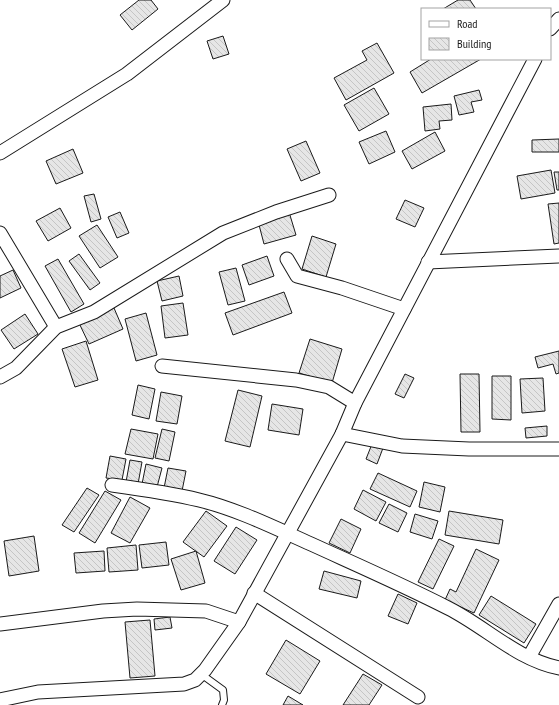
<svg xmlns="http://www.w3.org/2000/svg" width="559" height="705" viewBox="0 0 559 705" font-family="'PT Sans Narrow',sans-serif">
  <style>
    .building { fill: url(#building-back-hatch); stroke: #1a1a1a }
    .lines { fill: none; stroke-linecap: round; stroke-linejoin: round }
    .lane-casing { stroke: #1a1a1a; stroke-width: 8 }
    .street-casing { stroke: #1a1a1a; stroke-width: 15 }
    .lane { stroke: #fff; stroke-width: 6 }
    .street { stroke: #fff; stroke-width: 13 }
  </style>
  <defs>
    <pattern id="building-back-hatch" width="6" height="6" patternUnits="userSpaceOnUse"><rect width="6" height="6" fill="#e6e6e6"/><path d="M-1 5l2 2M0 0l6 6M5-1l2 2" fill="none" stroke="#c5c5c5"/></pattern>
  </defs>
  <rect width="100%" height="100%" fill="#fff"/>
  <g class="building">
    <polygon points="139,0 151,0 158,9 132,30 120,15"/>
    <polygon points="458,0 470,0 476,9 443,9"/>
    <polygon points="223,36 229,54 213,59 207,41"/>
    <polygon points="377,43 394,73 346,100 334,78 367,60 362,51"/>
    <polygon points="431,59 481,59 422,93 410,72"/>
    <polygon points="374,88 389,114 359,131 344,105"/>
    <polygon points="479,90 482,100 471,102 474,112 459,115 454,96"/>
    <polygon points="451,104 452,120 439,121 440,129 425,131 423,107"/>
    <polygon points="386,131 395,152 369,164 359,142"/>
    <polygon points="435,132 445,151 412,169 402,151"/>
    <polygon points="559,139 559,152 532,152 532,140"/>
    <polygon points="306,141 320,173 301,181 287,149"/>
    <polygon points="73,149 83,173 56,184 46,161"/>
    <polygon points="551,170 555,193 521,199 517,176"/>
    <polygon points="554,172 559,172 559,190 557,190"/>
    <polygon points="94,194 101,219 91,222 84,196"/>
    <polygon points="405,200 424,208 415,227 396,219"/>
    <polygon points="559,203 559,243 554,244 548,204"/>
    <polygon points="60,208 71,228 48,241 36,221"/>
    <polygon points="120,212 129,233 117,238 108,217"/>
    <polygon points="289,212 296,235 264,244 258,221"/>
    <polygon points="97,225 118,257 100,268 79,236"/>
    <polygon points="312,236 336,244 326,277 302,269"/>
    <polygon points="79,254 100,283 90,290 69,261"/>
    <polygon points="267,256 274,276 249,285 242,265"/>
    <polygon points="58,259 84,304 71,312 45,266"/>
    <polygon points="236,268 245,301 228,305 219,272"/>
    <polygon points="13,270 21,288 0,298 0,276"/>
    <polygon points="179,276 183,296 162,301 157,281"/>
    <polygon points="284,292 292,313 233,335 225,313"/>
    <polygon points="183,303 188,335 165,338 161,306"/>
    <polygon points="114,308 123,329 89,344 79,323"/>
    <polygon points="146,313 157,355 136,361 125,319"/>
    <polygon points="25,314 38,334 14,349 1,330"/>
    <polygon points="310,339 342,349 332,383 299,373"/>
    <polygon points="86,341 98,380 75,387 62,349"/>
    <polygon points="559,351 559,373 556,374 553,364 538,368 535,357"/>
    <polygon points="405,374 414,378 404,398 395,394"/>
    <polygon points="460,374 479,374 480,432 461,432"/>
    <polygon points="492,376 511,376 511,420 492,419"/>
    <polygon points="543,378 545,411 522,413 520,379"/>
    <polygon points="138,385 155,389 149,419 132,415"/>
    <polygon points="238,390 262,396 250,447 225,441"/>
    <polygon points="161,392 182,396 177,424 156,421"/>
    <polygon points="272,404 303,409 299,435 268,430"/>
    <polygon points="547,426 547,436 526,438 525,428"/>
    <polygon points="131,429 158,434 153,459 125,454"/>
    <polygon points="162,429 175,432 169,461 155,458"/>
    <polygon points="372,444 383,448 377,464 366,459"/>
    <polygon points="110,456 126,459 122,480 106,478"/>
    <polygon points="130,460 142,462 138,484 126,482"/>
    <polygon points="146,464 162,468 157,487 142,484"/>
    <polygon points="168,468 186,471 182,491 164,488"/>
    <polygon points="378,473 417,491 410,507 370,489"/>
    <polygon points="424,482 445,487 440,512 419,507"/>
    <polygon points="87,488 99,495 74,532 62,525"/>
    <polygon points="363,490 386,502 376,521 354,509"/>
    <polygon points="105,491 121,500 95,543 79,533"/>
    <polygon points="130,497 150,508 130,543 111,533"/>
    <polygon points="389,504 407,513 398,532 379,523"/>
    <polygon points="206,511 227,526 204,557 183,542"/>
    <polygon points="449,511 503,520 499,544 445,535"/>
    <polygon points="415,514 438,521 432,539 410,532"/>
    <polygon points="341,519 361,529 350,553 329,543"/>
    <polygon points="236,527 257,540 235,574 214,561"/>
    <polygon points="34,536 39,571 9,576 4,541"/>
    <polygon points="439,539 454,546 433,589 418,582"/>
    <polygon points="166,542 169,565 142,568 139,545"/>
    <polygon points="136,545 138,570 109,572 107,548"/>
    <polygon points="476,549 499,560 474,613 445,600 450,589 456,592"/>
    <polygon points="104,551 105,571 76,573 74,553"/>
    <polygon points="196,551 205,583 181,590 171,559"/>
    <polygon points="324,571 361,581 357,598 319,589"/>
    <polygon points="398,594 417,603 408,624 388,616"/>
    <polygon points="491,596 536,624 524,643 479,615"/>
    <polygon points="170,617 172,628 155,630 154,619"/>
    <polygon points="150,620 155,676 130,678 125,622"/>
    <polygon points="286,640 320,661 300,694 266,674"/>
    <polygon points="363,674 382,685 369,705 343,705"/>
    <polygon points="288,696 303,705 283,705"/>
  </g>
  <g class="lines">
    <g class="lane-casing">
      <polyline id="lane" points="201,674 223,690 224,700 222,705"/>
    </g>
    <g class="street-casing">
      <g id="street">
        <polyline points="550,29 559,19"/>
        <polyline points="0,153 127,74 223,0"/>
        <polyline points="0,233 56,327"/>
        <polyline points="287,259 297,276 342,288 404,309"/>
        <polyline points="428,262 559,256"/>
        <polyline points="162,366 296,380 329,387 355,403"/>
        <polyline points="0,377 16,368 56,327 94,312 223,233 276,212 329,195"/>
        <polyline points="342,434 402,446 469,449 559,449"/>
        <path d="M 112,485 C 141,489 170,493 199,500 C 237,509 275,528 311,544 C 357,565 403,585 448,608 C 486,627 516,659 559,668"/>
        <polyline points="254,593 418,697"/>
        <polyline points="0,624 103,611 137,609 206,611 239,622"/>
        <polyline points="529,657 559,604"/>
        <polyline points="0,700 38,692 184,684 195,680 205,670 239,622 342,434 355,403 535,59"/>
      </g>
    </g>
    <use href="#lane" class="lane"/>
    <use href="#street" class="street"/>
  </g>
  <rect x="421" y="8" width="130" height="52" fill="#ffffff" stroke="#a3a3a3"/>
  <rect x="429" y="21" width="20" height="6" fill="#ffffff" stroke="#a3a3a3"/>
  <text x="457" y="28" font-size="12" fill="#1a1a1a">Road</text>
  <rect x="429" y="38" width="20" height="12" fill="url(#building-back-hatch)" stroke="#a3a3a3"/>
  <text x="457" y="48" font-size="12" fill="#1a1a1a">Building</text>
</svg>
